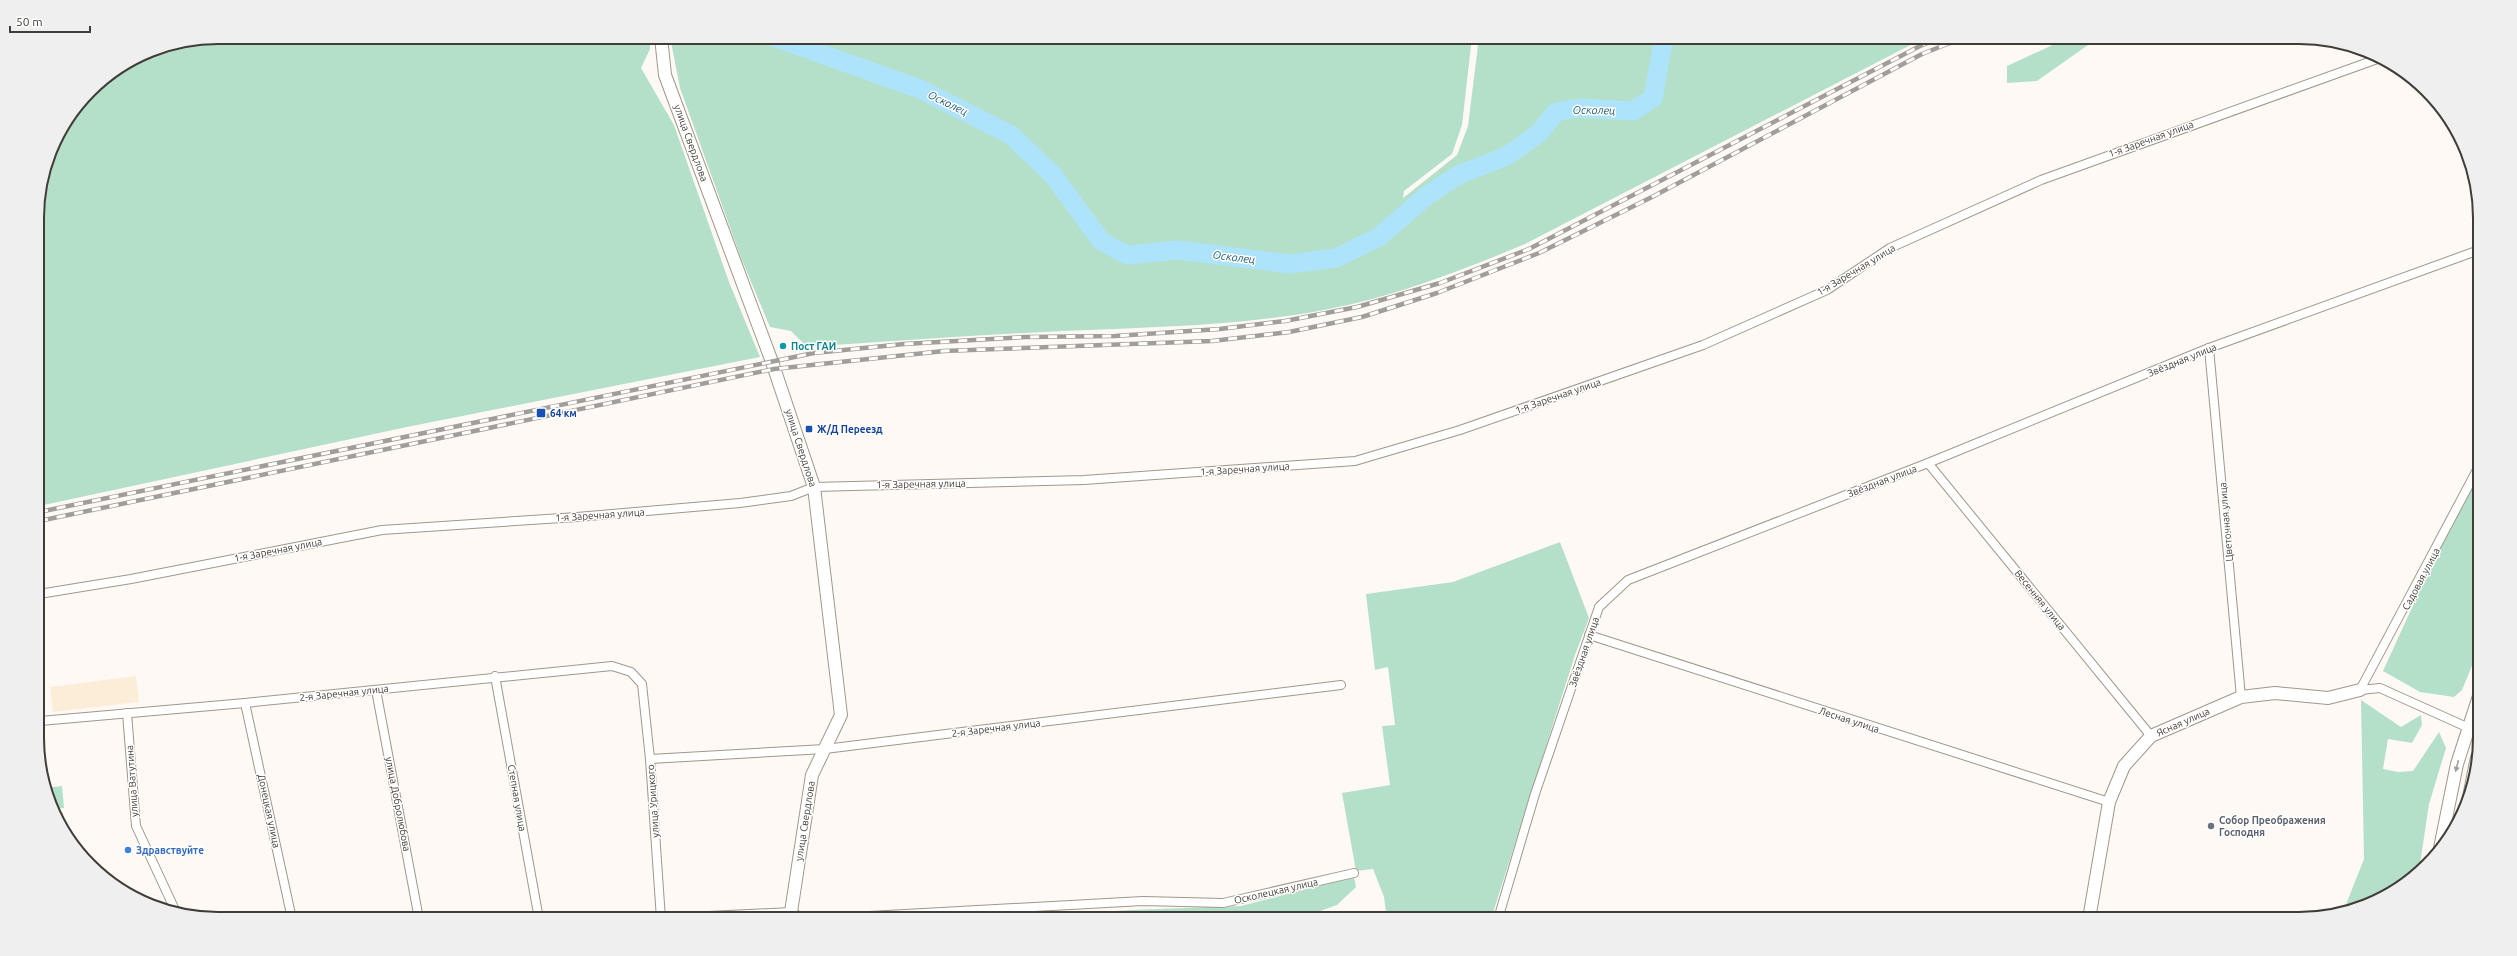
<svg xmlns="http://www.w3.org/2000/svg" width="2517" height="956" viewBox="0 0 2517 956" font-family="Ubuntu,sans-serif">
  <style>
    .built { fill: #fcedd8 }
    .green { fill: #b4e0c9 }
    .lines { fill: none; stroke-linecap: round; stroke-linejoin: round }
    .river { stroke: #aee3fc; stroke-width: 19 }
    .street-casing { stroke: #a1978a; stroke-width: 10 }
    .secondary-casing { stroke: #a1978a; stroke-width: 14 }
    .street { stroke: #fff; stroke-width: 8 }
    .secondary { stroke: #fff; stroke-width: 12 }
    .rail-casing { stroke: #a19d98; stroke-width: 4.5 }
    .rail { stroke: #fff; stroke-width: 3; stroke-dasharray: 9; stroke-linecap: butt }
    .oneway { fill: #a09e9b }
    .culture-dot { fill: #0f9aa8; stroke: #fff; stroke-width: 1.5 }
    .transit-dot { fill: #1a4fb4; stroke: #fff; stroke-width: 1.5 }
    .worship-dot { fill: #6b7280; stroke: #fff; stroke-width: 1.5 }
    .shop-dot { fill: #3f7fe0; stroke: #fff; stroke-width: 1.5 }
    .labels { text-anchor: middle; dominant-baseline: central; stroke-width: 3; stroke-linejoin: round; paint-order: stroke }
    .street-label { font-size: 10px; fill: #403c37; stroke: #fff }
    .culture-label { font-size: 10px; font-weight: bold; fill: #0d838f; stroke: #fff; text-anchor: start }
    .transit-label { font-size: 10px; font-weight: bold; fill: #164399; stroke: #fff; text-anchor: start }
    .worship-label { font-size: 10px; font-weight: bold; fill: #5b616d; stroke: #fff; text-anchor: start }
    .shop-label { font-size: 10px; font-weight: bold; fill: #366cbe; stroke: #fff; text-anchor: start }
    .water-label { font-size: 11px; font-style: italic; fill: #1a5a74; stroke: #fff }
    .rim { fill: none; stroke: #403c37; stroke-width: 2 }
  </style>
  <rect width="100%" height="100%" fill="#fef9f4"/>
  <polygon class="built" points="136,676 139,702 53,712 50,687"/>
  <g class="green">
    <polygon points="218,37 650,37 650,49 641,68 674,125 729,282 760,357 407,427 39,506 37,206 56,138 98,82 149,51"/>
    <path d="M 670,37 L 1472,37 L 1462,125 L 1452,154 L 1404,191 L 1403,198 L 1457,155 L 1468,126 L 1479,37 L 1661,37 L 1650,95 L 1633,108 L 1576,103 L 1552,107 L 1531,130 L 1503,152 L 1455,172 L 1403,204 L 1415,214 L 1460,180 L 1508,160 L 1543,135 L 1560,115 L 1578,112 L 1618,117 L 1638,113 L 1655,100 L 1660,63 L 1668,37 L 1926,37 L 1525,244 C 1468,268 1409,291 1348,305 C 1255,326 1158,327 1063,331 C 978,335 892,341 807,347 L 791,331 L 770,327 L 741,258 L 680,88 Z"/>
    <polygon points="2070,37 2105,37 2088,45 2037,81 2007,83 2007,66"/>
    <polygon points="2479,470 2480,646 2462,690 2454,697 2420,692 2383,671 2457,509"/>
    <polygon points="1560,542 1589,618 1575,655 1491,919 1387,919 1384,897 1373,869 1356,871 1342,793 1390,785 1382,726 1395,725 1388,667 1375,670 1366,594 1453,582"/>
    <polygon points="2361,700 2401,727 2421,715 2422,725 2412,743 2388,739 2383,769 2398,772 2413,771 2439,732 2446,748 2429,804 2419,871 2409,882 2358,909 2343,912 2364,859"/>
    <polygon points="62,786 64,808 52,809 45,788"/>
    <polygon points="1354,877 1356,887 1337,905 1298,919 1258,919 1256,916 1253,919 1001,919 1130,910 1241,906"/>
  </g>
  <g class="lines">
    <polyline class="river" points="774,37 920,89 1011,135 1053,175 1101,241 1127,255 1178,250 1290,264 1336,258 1379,237 1425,197 1458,175 1507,156 1539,133 1556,112 1577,108 1633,111 1653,98 1664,37"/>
    <g class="street-casing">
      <g id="street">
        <polyline points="2209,348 2241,697"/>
        <polyline points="1928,463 2151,736"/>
        <polyline points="39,594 131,579 382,530 577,517 740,503 791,496 814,487 1084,480 1355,461 1460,430 1703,345 1827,290 1890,248 2041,180 2380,58"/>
        <polyline points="1589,635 2109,802"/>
        <polyline points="495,676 539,919"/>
        <polyline points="376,690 419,919"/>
        <polyline points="2360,690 2479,466"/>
        <polyline points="2360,690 2380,688 2480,733"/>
        <polyline points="245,703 292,919"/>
        <polyline points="127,713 136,826 176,912"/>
        <polyline points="40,721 245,703 612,666 631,672 642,684 650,759 661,919"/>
        <polyline points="650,759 825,749 1341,685"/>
        <polyline points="647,919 791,912 805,919"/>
        <polyline points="815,919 1143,901 1223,903 1354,873"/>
        <polyline points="1498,919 1535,794 1599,607 1628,580 1928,463 2209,348 2479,250"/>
        <polyline points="2207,919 2213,919"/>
      </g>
    </g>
    <g class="secondary-casing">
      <g id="secondary">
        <polyline points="661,37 665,75 772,362 814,487 841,715 812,775 791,912 792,919"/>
        <polyline points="2468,802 2477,757"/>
        <polyline points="2440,848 2457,764 2480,693"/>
        <polyline points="2089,919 2109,802 2124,766 2151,736 2241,697 2275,693 2328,698 2360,690"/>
      </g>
    </g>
    <use href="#street" class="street"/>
    <use href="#secondary" class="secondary"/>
    <g class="rail-casing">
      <g id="rail">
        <polyline points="39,512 814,353 904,344 1026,337 1115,336 1220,329 1285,321 1357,307 1440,283 1529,249 1920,46 1943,37"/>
        <polyline points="39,521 774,369 944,351 1212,341 1289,332 1362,317 1437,293 1539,253 1652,197 1922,54 1965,37"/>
      </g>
    </g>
    <use href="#rail" class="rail"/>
  </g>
  <defs><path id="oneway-solid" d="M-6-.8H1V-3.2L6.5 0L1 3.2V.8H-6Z"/></defs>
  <use class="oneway" href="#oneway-solid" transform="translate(2457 766) rotate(104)"/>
  <circle class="culture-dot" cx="783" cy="346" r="4"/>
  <g class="transit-dot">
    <rect x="536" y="408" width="10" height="10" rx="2"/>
    <rect x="805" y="425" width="8" height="8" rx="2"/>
  </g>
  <circle class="worship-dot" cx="2211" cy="826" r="4"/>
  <circle class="shop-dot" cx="128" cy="850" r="4"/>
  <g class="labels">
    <g class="street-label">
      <text transform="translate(2151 139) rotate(-20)">1-я Заречная улица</text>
      <text transform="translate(691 143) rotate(70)">улица Свердлова</text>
      <text transform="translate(1856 270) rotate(-31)">1-я Заречная улица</text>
      <text transform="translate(2182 360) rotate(-22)">Звёздная улица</text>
      <text transform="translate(1558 396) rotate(-19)">1-я Заречная улица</text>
      <text transform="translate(801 448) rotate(72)">улица Свердлова</text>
      <text transform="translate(1245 469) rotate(-4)">1-я Заречная улица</text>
      <text transform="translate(1882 481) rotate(-21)">Звёздная улица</text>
      <text transform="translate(921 484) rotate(-1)">1-я Заречная улица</text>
      <text transform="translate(600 515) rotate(-4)">1-я Заречная улица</text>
      <text transform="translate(2226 522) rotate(-95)">Цветочная улица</text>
      <text transform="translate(278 550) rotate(-11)">1-я Заречная улица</text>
      <text transform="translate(2421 579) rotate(-62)">Садовая улица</text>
      <text transform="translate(2040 600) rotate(51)">Весенняя улица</text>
      <text transform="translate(1584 652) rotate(-71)">Звёздная улица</text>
      <text transform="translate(344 693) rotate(-6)">2-я Заречная улица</text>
      <text transform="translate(1849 720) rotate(18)">Лесная улица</text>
      <text transform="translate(2183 722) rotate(-24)">Ясная улица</text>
      <text transform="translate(996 728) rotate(-7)">2-я Заречная улица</text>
      <text transform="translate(132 781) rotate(-94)">улица Ватутина</text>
      <text transform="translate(517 798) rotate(80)">Степная улица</text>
      <text transform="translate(653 801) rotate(-94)">улица Урицкого</text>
      <text transform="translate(398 804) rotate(79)">улица Добролюбова</text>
      <text transform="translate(269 811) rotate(78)">Донецкая улица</text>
      <text transform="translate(805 821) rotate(-81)">улица Свердлова</text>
      <text transform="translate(1276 891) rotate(-13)">Осколецкая улица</text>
    </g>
    <g class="culture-label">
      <text x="791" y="346">Пост ГАИ</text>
    </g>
    <g class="transit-label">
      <text x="550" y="413">64 км</text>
      <text x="817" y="429">Ж/Д Переезд</text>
    </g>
    <g class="worship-label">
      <text x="2219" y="820">Собор Преображения<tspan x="2219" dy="12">Господня</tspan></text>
    </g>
    <g class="shop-label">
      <text x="136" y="850">Здравствуйте</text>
    </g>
    <g class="water-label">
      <text transform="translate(948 103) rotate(26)">Осколец</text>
      <text transform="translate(1594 110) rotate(1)">Осколец</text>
      <text transform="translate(1234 257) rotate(7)">Осколец</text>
    </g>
  </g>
  <path d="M0 0H2517V956H0ZM218 44H2299A174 174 0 0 1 2473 218V738A174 174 0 0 1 2299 912H218A174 174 0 0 1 44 738V218A174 174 0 0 1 218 44Z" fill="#f0efef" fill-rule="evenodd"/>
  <path class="rim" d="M218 44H2299A174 174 0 0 1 2473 218V738A174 174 0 0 1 2299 912H218A174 174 0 0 1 44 738V218A174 174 0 0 1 218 44Z"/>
  <path d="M10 26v6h80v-6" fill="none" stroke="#403c37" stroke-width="2"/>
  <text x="16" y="26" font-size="12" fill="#403c37" stroke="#ffffff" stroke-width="3" paint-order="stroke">50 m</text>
</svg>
